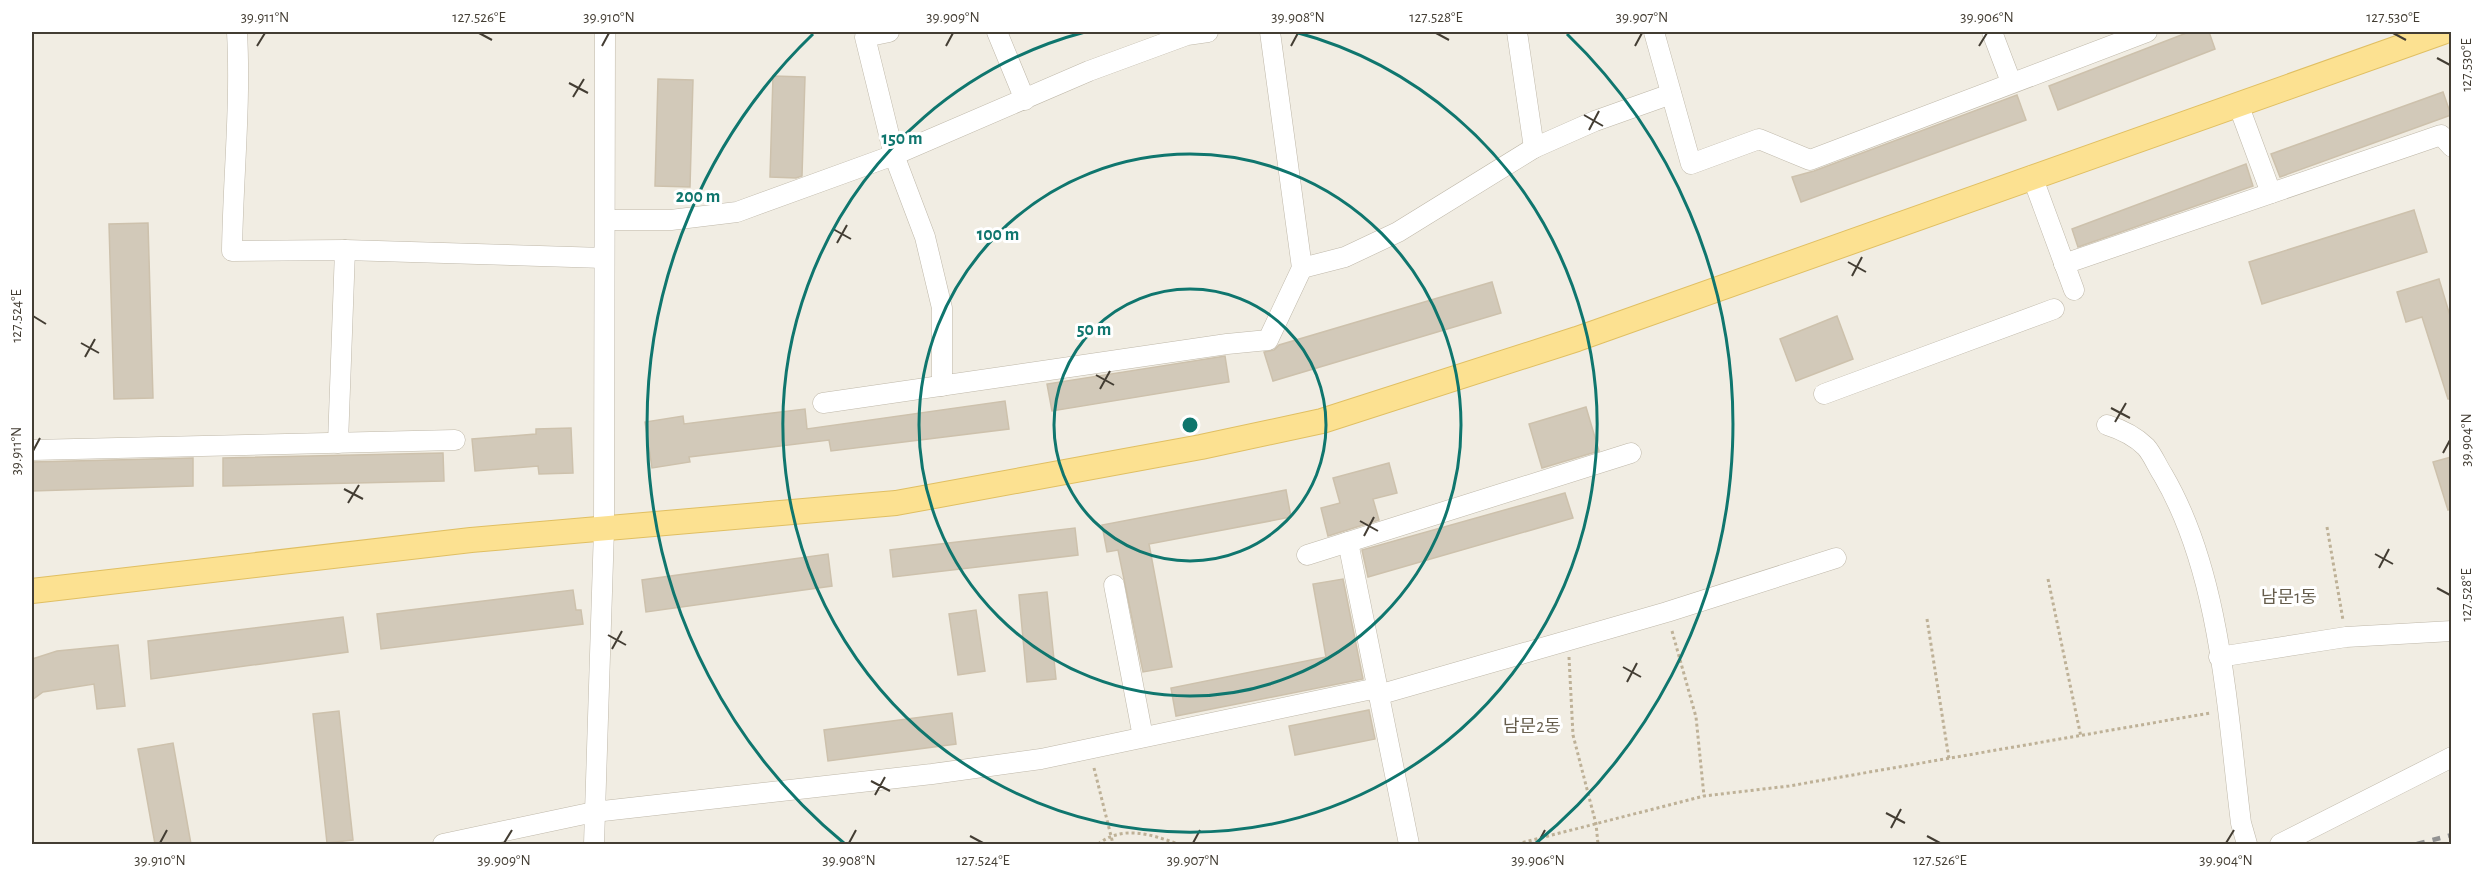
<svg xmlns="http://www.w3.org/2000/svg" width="2483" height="876" viewBox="0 0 2483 876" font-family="'Alegreya Sans','Noto Sans KR',sans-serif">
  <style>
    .building { fill: #d2c9b9; stroke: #cdc1ac; stroke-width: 1.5 }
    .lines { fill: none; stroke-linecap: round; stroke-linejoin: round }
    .minor-casing { stroke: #bfb8a9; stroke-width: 21 }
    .major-casing { stroke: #e0bf62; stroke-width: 26 }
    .path { stroke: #beb197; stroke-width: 3; stroke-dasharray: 3 3; stroke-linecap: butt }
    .minor { stroke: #fff; stroke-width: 20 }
    .major { stroke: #fce191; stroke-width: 24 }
    .rail { stroke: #939393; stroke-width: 4.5; stroke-dasharray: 8 8; stroke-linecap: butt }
    .ticks { fill: none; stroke: #433d33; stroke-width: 2 }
    .ring { fill: none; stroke: #0f766e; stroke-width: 3 }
    .labels { text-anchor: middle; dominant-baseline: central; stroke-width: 6; stroke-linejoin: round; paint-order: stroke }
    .neighbourhood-label { font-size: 18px; fill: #655c4b; stroke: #fff }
    .centre { fill: #0f766e; stroke: #fff; stroke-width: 3 }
    .ring-label { font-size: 18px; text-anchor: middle; font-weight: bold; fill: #0f766e; stroke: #fff; stroke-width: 6; stroke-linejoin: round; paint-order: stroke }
    .neatline { fill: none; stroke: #433d33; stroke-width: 2 }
    .ticks-label { font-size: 15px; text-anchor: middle; fill: #433d33 }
  </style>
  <rect width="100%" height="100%" fill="#f1ede3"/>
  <g class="building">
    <polygon points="2189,32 2209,32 2215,49 2058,110 2049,86"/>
    <polygon points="773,76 805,77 802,176 796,178 770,177"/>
    <polygon points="658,79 693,80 690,187 655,186"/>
    <polygon points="2443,92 2451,115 2280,177 2271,154"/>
    <polygon points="2017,95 2026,120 1801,202 1792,177 1814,171"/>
    <polygon points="2246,164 2253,186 2078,247 2072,229"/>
    <polygon points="2414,210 2427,252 2262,304 2249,262"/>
    <polygon points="148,223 153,398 114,399 109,224"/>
    <polygon points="2439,279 2451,319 2451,399 2448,399 2422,317 2406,322 2397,292"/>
    <polygon points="1492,282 1501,313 1273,381 1264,352 1274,350 1279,345"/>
    <polygon points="1837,316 1853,359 1796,381 1780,339"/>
    <polygon points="1225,356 1229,382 1052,411 1047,384"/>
    <polygon points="1005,401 1009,429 831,451 829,440 689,457 690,462 652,468 645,422 683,416 684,424 805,409 807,429"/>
    <polygon points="1586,407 1599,451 1542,468 1529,424"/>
    <polygon points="571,428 573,473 539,474 538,466 475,471 472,439 536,434 536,429"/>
    <polygon points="443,453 444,481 223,486 223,458"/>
    <polygon points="2451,457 2451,509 2448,510 2433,462"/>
    <polygon points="193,458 193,486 32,491 32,462"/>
    <polygon points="1389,463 1397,493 1373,499 1379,520 1328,536 1321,508 1340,503 1333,478"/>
    <polygon points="1286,490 1291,517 1149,544 1172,667 1143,672 1118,550 1107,552 1102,525"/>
    <polygon points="1565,493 1573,518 1368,577 1362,550"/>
    <polygon points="1075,528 1078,555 893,577 890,550"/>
    <polygon points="828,554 832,586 646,612 642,580"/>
    <polygon points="1343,579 1363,679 1176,716 1171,688 1326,657 1313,584"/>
    <polygon points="573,590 576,610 581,610 583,624 381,649 377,614"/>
    <polygon points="1047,592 1056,679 1027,682 1019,595"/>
    <polygon points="976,610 985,671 958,675 949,614"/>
    <polygon points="343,617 348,652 151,679 148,641"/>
    <polygon points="118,645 125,706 97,709 94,684 43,692 32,700 32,659 57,651"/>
    <polygon points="1369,710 1375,739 1295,755 1289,726"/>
    <polygon points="339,711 353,840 327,843 313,714"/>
    <polygon points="952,713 956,744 828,761 824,730"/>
    <polygon points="173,743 191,844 155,844 138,749"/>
  </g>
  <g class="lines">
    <g class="minor-casing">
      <g id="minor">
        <path d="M 237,32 C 241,104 233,178 232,251 L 345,250 L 604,258"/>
        <polyline points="889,32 865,37 894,155 925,237 942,308 942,386"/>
        <polyline points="997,32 1025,100"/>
        <polyline points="1517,32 1534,148"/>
        <polyline points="1654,32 1691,164 1759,139 1810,160 2147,32"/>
        <polyline points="1992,32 2011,82"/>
        <polyline points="2238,104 2271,193"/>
        <polyline points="2032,176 2074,290"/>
        <polyline points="606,220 671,220 737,212 894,155 1089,71 1187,35 1208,32"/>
        <polyline points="2064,264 2441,135 2452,147"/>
        <polyline points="1302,268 1345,257 1398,232 1534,148 1595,121 1671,94"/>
        <polyline points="1824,394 2054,309"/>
        <polyline points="823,403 1227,344 1268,340 1302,268 1270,32"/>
        <path d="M 2107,425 C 2123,430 2135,436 2146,447 C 2153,455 2157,466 2163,475 C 2221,574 2227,710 2241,823 L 2247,844"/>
        <polyline points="338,443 345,250"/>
        <polyline points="32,450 455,440"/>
        <polyline points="1348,542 1409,844"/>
        <polyline points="1307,555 1631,453"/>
        <polyline points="1114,585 1143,737"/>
        <polyline points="2219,657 2346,637 2452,631"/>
        <polyline points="1378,695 1667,612 1836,558"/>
        <polyline points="443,844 594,812 932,774 1041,759 1377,688"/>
        <polyline points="594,844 604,529 605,32"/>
        <polyline points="2280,844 2452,757"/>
      </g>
    </g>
    <g class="major-casing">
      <polyline id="major" points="32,591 471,540 896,503 1201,447 1322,421 1577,339 2443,32"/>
    </g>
    <g class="path">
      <polyline points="2327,527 2343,620"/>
      <polyline points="2048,579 2081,737"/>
      <polyline points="1927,619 1949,759"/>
      <polyline points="1672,631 1696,717 1704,796"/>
      <polyline points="1569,657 1573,735 1596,824 1598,844"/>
      <polyline points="1094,768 1113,844"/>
      <path d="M 1098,844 C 1123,825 1150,834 1178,844"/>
      <polyline points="1517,844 1704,796 1789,786 2210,713"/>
    </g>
    <use href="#minor" class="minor"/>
    <use href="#major" class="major"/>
    <polyline class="rail" points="2417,844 2452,835"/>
  </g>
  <path class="ticks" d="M 479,33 L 492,40M 1436,33 L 1449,40M 2393,33 L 2406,40M 257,46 L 265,33M 602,46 L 609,33M 946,46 L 953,33M 1291,46 L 1298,33M 1635,46 L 1642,33M 1979,46 L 1987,33M 2437,58 L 2450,65M 569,83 L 588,93M 573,97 L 584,79M 1584,115 L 1603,126M 1589,130 L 1599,111M 833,229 L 851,239M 837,243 L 847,225M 1848,262 L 1866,272M 1852,276 L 1862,257M 33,316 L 46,324M 81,343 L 99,353M 85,357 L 95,339M 1096,375 L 1114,385M 1100,389 L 1110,371M 2111,408 L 2130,418M 2115,422 L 2126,403M 33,451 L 40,438M 2443,453 L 2450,440M 344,489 L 363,499M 348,503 L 359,485M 1360,521 L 1378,531M 1364,536 L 1374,517M 2375,554 L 2393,564M 2379,568 L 2389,549M 2437,588 L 2450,595M 608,635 L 626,645M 612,649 L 622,631M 1623,667 L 1641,677M 1627,682 L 1637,663M 871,781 L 890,791M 875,795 L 885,777M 1886,813 L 1905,823M 1891,828 L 1901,809M 970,836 L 983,843M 1927,836 L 1940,843M 160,843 L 167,830M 504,843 L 512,830M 849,843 L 856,830M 1193,843 L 1200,830M 1538,843 L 1545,830M 2226,843 L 2234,830"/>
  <g class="ring">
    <circle cx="1190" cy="425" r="136"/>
    <circle cx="1190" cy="425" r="271"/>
    <path d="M1295 32A407 407 0 1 1 1085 32"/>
    <path d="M845 844A543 543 0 0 1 813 34M1567 34A543 543 0 0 1 1535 844"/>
  </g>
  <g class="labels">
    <g class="neighbourhood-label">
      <text x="2289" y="598">남문1동</text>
      <text x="1532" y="727">남문2동</text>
    </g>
  </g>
  <circle cx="1190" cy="425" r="9" class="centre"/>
  <g class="ring-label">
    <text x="902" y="144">150 m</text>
    <text x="698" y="202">200 m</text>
    <text x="998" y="240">100 m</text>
    <text x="1094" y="335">50 m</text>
  </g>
  <rect width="2483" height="876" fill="none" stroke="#ffffff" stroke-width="66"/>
  <rect x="33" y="33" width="2417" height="810" class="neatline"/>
  <g class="ticks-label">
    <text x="265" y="22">39.911°N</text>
    <text x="479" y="22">127.526°E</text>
    <text x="609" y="22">39.910°N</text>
    <text x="953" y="22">39.909°N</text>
    <text x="1298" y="22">39.908°N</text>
    <text x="1436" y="22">127.528°E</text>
    <text x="1642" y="22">39.907°N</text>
    <text x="1987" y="22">39.906°N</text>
    <text x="2393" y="22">127.530°E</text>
    <text transform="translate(2466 65) rotate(-90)" y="5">127.530°E</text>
    <text transform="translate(16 316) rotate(-90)" y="5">127.524°E</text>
    <text transform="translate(2466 440) rotate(-90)" y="5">39.904°N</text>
    <text transform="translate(16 451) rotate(-90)" y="5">39.911°N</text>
    <text transform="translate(2466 595) rotate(-90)" y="5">127.528°E</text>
    <text x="160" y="865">39.910°N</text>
    <text x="504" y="865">39.909°N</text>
    <text x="849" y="865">39.908°N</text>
    <text x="983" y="865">127.524°E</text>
    <text x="1193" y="865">39.907°N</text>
    <text x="1538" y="865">39.906°N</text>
    <text x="1940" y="865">127.526°E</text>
    <text x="2226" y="865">39.904°N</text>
  </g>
</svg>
